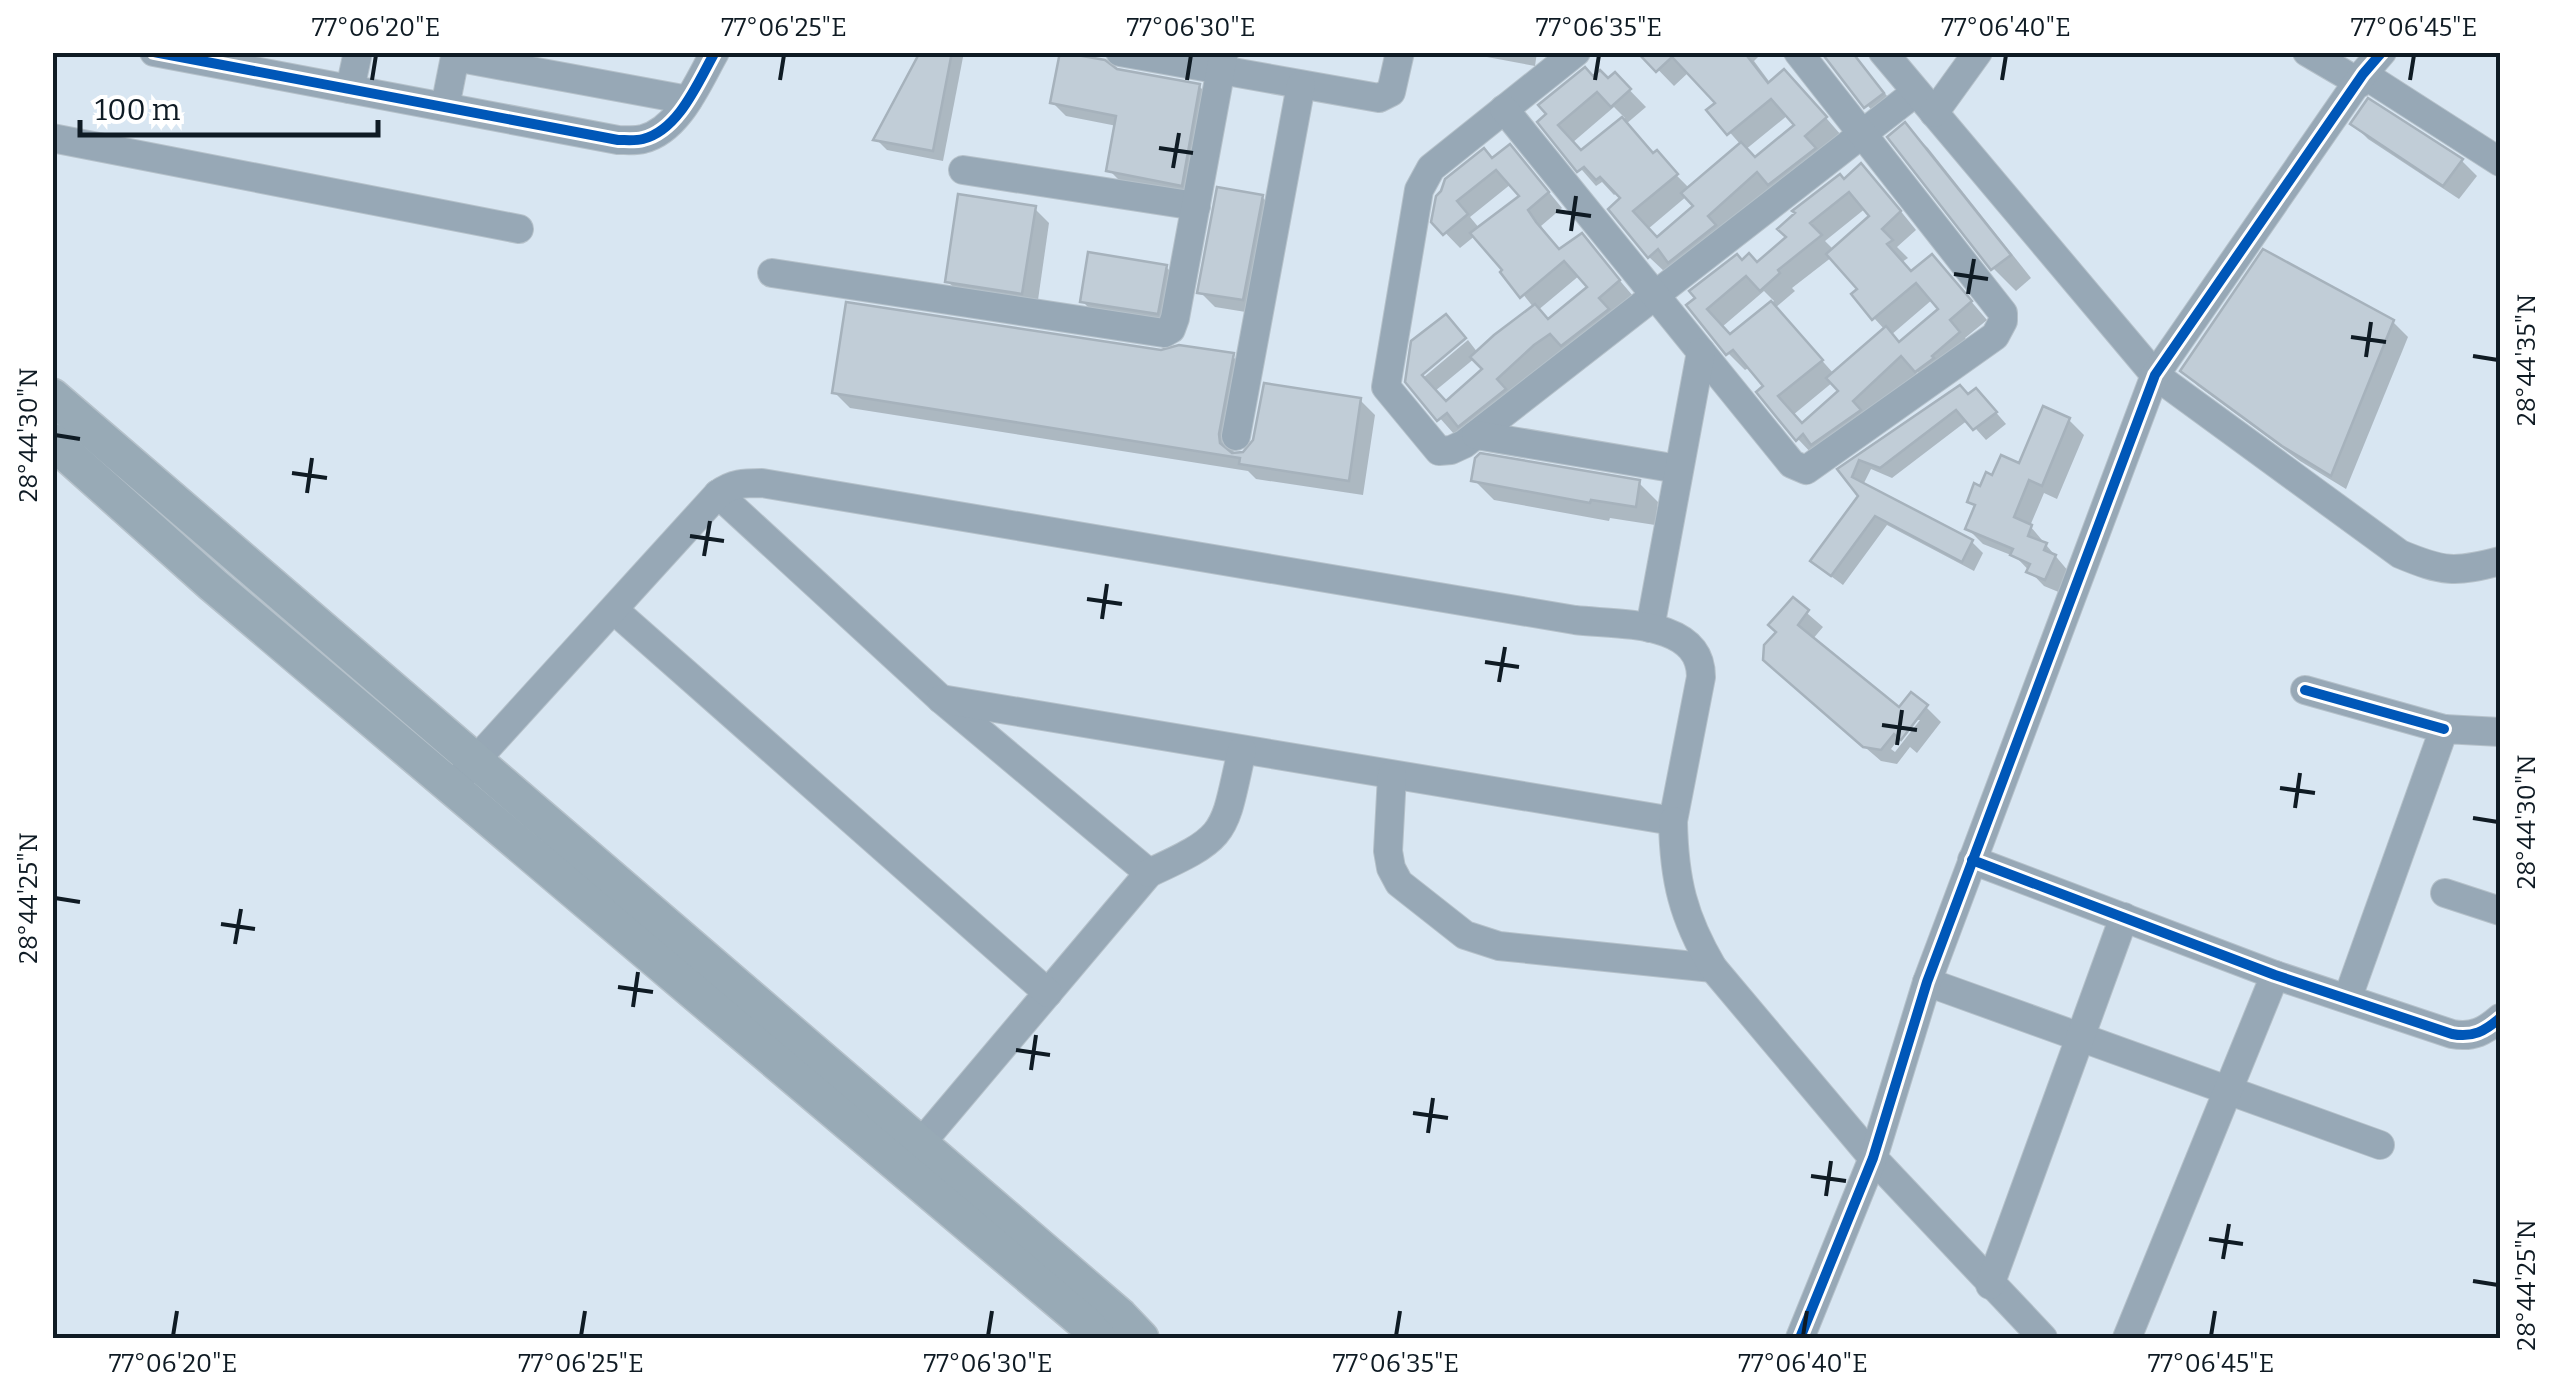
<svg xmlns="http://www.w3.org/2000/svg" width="2553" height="1391" viewBox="0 0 2553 1391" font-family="Bitter,serif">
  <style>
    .shadow { fill: #0003; fill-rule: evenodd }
    .building { fill: #c1cdd7; stroke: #a6b2bc; stroke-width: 2.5; fill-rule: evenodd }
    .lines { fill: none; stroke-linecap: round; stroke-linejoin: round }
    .minor-casing { stroke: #b5c1ca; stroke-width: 30 }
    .major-casing { stroke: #b5c1ca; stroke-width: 38 }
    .minor { stroke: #97a8b6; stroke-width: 28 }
    .major { stroke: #98aab6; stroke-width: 35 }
    .cycleway-casing { stroke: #fff; stroke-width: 16 }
    .cycleway { stroke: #0057b8; stroke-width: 10 }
    .ticks { fill: none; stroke: #0f1b24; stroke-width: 4 }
    .neatline { fill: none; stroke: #0f1b24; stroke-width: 4 }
    .ticks-label { font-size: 25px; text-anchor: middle; fill: #0f1b24 }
  </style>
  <rect width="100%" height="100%" fill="#d8e6f2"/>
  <g class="shadow">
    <polygon points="923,52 964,52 943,161 887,150 876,139"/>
    <polygon points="1460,52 1537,52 1535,66"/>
    <path d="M 1641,52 L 1763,52 L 1754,61 L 1771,84 L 1800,88 L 1841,135 L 1666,273 L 1649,257 L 1624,199 L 1618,192 L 1614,195 L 1602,182 L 1596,186 L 1540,122 L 1593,79 L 1608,81 L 1615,75 L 1646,107 L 1626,124 L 1690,189 L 1741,145 L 1710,110 L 1718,103 L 1689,72 L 1674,86 ZM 1614,107 L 1625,118 L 1582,153 L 1572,143 ZM 1788,115 L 1798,125 L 1755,160 L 1745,150 ZM 1687,196 L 1696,206 L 1658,240 L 1648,229 Z"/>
    <polygon points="1821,52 1852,52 1899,111 1882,122"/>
    <polygon points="1199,86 1213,100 1195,199 1123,184 1109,170 1117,126 1066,116 1052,102"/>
    <polygon points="2368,102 2462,161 2477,176 2459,199 2368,139 2353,124"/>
    <polygon points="1905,126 1928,148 2031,278 2016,291 1993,268 1890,137"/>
    <path d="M 1493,160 L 1524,162 L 1562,208 L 1541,226 L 1551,240 L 1560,251 L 1582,236 L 1633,296 L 1474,440 L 1462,427 L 1454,434 L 1407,381 L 1423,371 L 1423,378 L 1468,340 L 1478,353 L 1534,308 L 1476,235 L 1460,248 L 1434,221 ZM 1511,184 L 1522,196 L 1480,229 L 1470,217 ZM 1580,275 L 1591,287 L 1549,322 L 1537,311 ZM 1475,358 L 1485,370 L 1447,404 L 1435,391 Z"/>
    <path d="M 1844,182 L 1878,183 L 1916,230 L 1897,247 L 1908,258 L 1902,262 L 1912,274 L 1948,274 L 1987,320 L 1965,338 L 1975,350 L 1933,387 L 1918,372 L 1868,419 L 1814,456 L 1798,439 L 1767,386 L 1750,367 L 1745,370 L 1728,353 L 1689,306 L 1742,263 L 1757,265 ZM 1866,208 L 1873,216 L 1834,250 L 1825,241 ZM 1832,257 L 1861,289 L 1874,318 L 1885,330 L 1834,374 L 1775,308 L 1795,291 L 1792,288 ZM 1764,291 L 1774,301 L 1731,337 L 1722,327 ZM 1933,299 L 1942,310 L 1900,344 L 1891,335 ZM 1833,382 L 1841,391 L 1803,426 L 1793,415 Z"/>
    <polygon points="1262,197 1277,212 1258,314 1215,307 1200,292"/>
    <polygon points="1034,208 1049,223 1037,307 963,296 947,281"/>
    <polygon points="1166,267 1177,278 1168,324 1094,313 1083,302"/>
    <polygon points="2393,322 2408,337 2346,489 2300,461 2198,386 2183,371"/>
    <polygon points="1162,353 1232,356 1247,370 1233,455 1244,454 1360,400 1375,415 1363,495 1256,479 1248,471 850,408 834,392"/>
    <polygon points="1968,397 1987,402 2006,424 1986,440 1968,420 1892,478 1871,469 1863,485 1972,542 1983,553 1974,571 1887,525 1843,585 1824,571 1814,560 1861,496 1841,470"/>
    <polygon points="2069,420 2084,435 2057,499 2044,493 2030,526 2069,572 2061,593 2044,586 2016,557 1983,544 1968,529 1977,508 1970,501 1994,478 2020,466"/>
    <polygon points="1474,480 1639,483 1658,502 1655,525 1610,518 1609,521 1494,500"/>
    <path d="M 1793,601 L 1823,627 L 1812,640 L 1900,711 L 1926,707 L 1941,722 L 1917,753 L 1910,747 L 1897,764 L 1881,761 L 1781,675 L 1779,633 ZM 1913,720 L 1920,720 L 1895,752 L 1891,749 Z"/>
  </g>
  <g class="building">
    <polygon points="920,52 952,52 933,151 873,140"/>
    <polygon points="1060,52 1105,60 1117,69 1200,84 1182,186 1106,171 1116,116 1050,103"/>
    <polygon points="1637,52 1744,52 1768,83 1784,69 1827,117 1805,136 1816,148 1768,185 1757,172 1708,216 1716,225 1668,263 1658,249 1648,258 1608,209 1620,198 1600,177 1596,180 1584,167 1577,172 1537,122 1546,114 1538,105 1585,67 1593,76 1600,70 1608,78 1615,72 1631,89 1611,107 1597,92 1558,125 1581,150 1622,117 1653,153 1657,150 1678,174 1633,211 1657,237 1693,206 1681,193 1741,142 1755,157 1794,125 1771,99 1727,135 1706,110 1715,103 1672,57 1656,72"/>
    <polygon points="1821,52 1852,52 1884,93 1864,108"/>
    <polygon points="2368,98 2463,159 2443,186 2350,124"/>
    <polygon points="1905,122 2011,255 1991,270 1887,137"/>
    <polygon points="1510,144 1549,192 1528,210 1536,222 1559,249 1582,233 1620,280 1599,298 1609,309 1561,346 1550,334 1534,345 1497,379 1506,389 1458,427 1447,413 1437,421 1405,382 1411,341 1446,314 1466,338 1422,375 1446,401 1482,369 1470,357 1494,335 1535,304 1548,319 1587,287 1564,261 1520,298 1500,272 1502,270 1470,233 1519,196 1496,170 1457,201 1468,214 1443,235 1431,222 1436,196 1441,191 1445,179 1484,148 1492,158"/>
    <path d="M 1861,163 L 1901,211 L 1882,229 L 1893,240 L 1887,244 L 1911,271 L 1932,254 L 1972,301 L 1950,320 L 1960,332 L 1932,356 L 1934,358 L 1915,372 L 1901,356 L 1853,401 L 1861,410 L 1811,445 L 1803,434 L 1796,441 L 1756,392 L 1763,386 L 1733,350 L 1726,355 L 1686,305 L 1695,298 L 1689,291 L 1737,254 L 1742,260 L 1749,253 L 1757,262 L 1786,237 L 1777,229 L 1795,213 L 1792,211 L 1840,174 L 1844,179 ZM 1849,192 L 1869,216 L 1826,254 L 1857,289 L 1851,294 L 1872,320 L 1916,283 L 1938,309 L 1899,342 L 1886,326 L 1826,378 L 1838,391 L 1802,423 L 1778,396 L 1823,360 L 1771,301 L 1730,334 L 1707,309 L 1746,276 L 1760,291 L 1780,273 L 1778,270 L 1822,235 L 1810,223 Z"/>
    <polygon points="1217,187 1263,195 1243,300 1197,293"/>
    <polygon points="958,194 1036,206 1022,294 945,282"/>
    <polygon points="2263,249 2394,320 2331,476 2282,446 2180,371"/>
    <polygon points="1088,252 1167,265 1158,314 1080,302"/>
    <polygon points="846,302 1161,350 1179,345 1234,353 1219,434 1220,443 1232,453 1243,452 1253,440 1264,383 1361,398 1349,481 1239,464 1240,458 832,393"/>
    <polygon points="1960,385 1968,394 1976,388 1997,412 1973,430 1956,410 1880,468 1859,460 1852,477 1973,540 1962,562 1875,516 1831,576 1810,561 1858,496 1837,469"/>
    <polygon points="2043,406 2070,418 2042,486 2029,480 2014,517 2032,525 2028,536 2047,543 2044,550 2056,555 2045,580 2026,572 2030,564 2010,555 2013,549 1965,529 1975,505 1967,502 1974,483 1980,486 1986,472 1992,475 2001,455 2019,463"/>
    <polygon points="1480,453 1640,480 1636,507 1591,500 1590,503 1471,481 1475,458"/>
    <polygon points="1793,597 1809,610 1798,625 1899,707 1911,692 1928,705 1901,740 1894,734 1881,750 1863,747 1763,660 1764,645 1776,632 1768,625"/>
  </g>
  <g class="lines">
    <g class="minor-casing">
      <g id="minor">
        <path d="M 154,52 L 618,140 C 626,140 636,141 643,139 C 679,130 698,82 715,52"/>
        <polyline points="1120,52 1379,98 1391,92 1400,52"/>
        <polyline points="1576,52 1431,168 1419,190 1386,387 1439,451 1451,450 1464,444 1916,92"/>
        <path d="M 1883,52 L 2155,375 L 2400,554 C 2443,572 2455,573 2500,561"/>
        <polyline points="2307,52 2360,83"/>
        <polyline points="455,57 688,100"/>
        <polyline points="2363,74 2500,162"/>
        <polyline points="350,89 358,52"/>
        <polyline points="445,107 456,52"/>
        <polyline points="1504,109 1792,464 1806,470 1995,336 2003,321 2003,313 1798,52"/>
        <polyline points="1934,113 1978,52"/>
        <polyline points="52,138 519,229"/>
        <polyline points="963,170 1196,206"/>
        <polyline points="772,273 1164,333 1171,329 1175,318 1224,52"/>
        <polyline points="1476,435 1678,469"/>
        <polyline points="1236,436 1301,85"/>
        <polyline points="718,494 941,699 1149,873 922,1142"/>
        <polyline points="614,610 1048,993"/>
        <polyline points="1650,628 1701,352"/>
        <polyline points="2305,690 2444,729"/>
        <path d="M 464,773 L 718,494 C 733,483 744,483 762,483 L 1575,620 C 1617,625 1701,619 1701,677 L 1673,821 L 941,699"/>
        <polyline points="1392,775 1388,851 1391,868 1399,883 1465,935 1499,946 1713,968"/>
        <path d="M 1673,821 C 1674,880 1683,917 1713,968 L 1873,1158 L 2043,1338"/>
        <path d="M 1972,860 L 2275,975 L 2452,1034 C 2473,1038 2485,1031 2500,1018"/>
        <path d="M 1149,873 C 1230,836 1223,834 1242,750"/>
        <polyline points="2445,893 2500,911"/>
        <polyline points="1927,982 2380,1145"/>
        <polyline points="2348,997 2444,729 2500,732"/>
        <polyline points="1990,1285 2124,917"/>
        <polyline points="1800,1338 1873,1158 1927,982 2155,375 2363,74 2382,52"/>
        <polyline points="2127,1338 2275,975"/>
      </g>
    </g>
    <g class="major-casing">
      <g id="major">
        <polyline points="52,396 1120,1316 1141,1338"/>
        <polyline points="52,441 213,585 1086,1324 1098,1338"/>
      </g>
    </g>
    <use href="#minor" class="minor"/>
    <use href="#major" class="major"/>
    <g class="cycleway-casing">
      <g id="cycleway">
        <path d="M 154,52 L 618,140 C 626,140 636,141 643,139 C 679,130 698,82 715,52"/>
        <polyline points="2305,690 2444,729"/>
        <path d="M 1972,860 L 2275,975 L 2452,1034 C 2473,1038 2485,1031 2500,1018"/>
        <polyline points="1800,1338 1873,1158 1927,982 2155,375 2363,74 2382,52"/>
      </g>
    </g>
    <use href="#cycleway" class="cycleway"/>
  </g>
  <path class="ticks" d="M 372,80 L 376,55M 780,80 L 784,55M 1187,80 L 1191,55M 1595,80 L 1599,55M 2002,80 L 2006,55M 2410,80 L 2414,55M 1159,148 L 1193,153M 1173,168 L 1179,133M 1556,211 L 1591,216M 1571,231 L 1576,196M 1954,274 L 1988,279M 1968,294 L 1974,259M 2351,337 L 2386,342M 2473,356 L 2498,360M 2366,357 L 2371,322M 55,435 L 80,439M 292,473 L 327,478M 307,493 L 312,458M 690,536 L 724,541M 704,556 L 710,521M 1087,599 L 1122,604M 1102,619 L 1107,584M 1485,662 L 1519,667M 1499,682 L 1505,647M 1882,725 L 1917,730M 1897,745 L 1902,710M 2280,788 L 2315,793M 2295,808 L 2300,773M 2473,818 L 2498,822M 55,898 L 80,902M 221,924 L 255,929M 235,944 L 241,909M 618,987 L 653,992M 633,1007 L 638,972M 1016,1050 L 1050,1055M 1031,1070 L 1036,1035M 1413,1113 L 1448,1118M 1428,1133 L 1433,1098M 1811,1176 L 1846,1181M 1826,1196 L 1831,1161M 2209,1239 L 2243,1244M 2223,1259 L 2229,1224M 2473,1281 L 2498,1285M 173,1336 L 177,1311M 581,1336 L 585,1311M 988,1336 L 992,1311M 1396,1336 L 1400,1311M 1803,1336 L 1807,1311M 2211,1336 L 2215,1311"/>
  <rect width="2553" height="1391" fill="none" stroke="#ffffff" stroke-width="110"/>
  <path d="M80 120v15h298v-15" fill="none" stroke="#0f1b24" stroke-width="5"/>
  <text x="95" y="120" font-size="30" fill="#0f1b24" stroke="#ffffff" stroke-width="8" paint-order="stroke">100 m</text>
  <rect x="55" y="55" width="2443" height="1281" class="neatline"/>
  <g class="ticks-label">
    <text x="376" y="36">77°06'20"E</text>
    <text x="784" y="36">77°06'25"E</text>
    <text x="1191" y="36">77°06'30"E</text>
    <text x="1599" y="36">77°06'35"E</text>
    <text x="2006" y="36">77°06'40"E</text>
    <text x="2414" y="36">77°06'45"E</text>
    <text transform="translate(2526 360) rotate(-90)" y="9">28°44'35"N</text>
    <text transform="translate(28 435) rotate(-90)" y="9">28°44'30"N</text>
    <text transform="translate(2526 822) rotate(-90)" y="9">28°44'30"N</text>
    <text transform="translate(28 898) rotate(-90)" y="9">28°44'25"N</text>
    <text transform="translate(2526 1285) rotate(-90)" y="9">28°44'25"N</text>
    <text x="173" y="1372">77°06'20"E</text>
    <text x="581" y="1372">77°06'25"E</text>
    <text x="988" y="1372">77°06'30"E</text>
    <text x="1396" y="1372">77°06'35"E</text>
    <text x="1803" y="1372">77°06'40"E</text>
    <text x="2211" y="1372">77°06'45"E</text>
  </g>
</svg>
